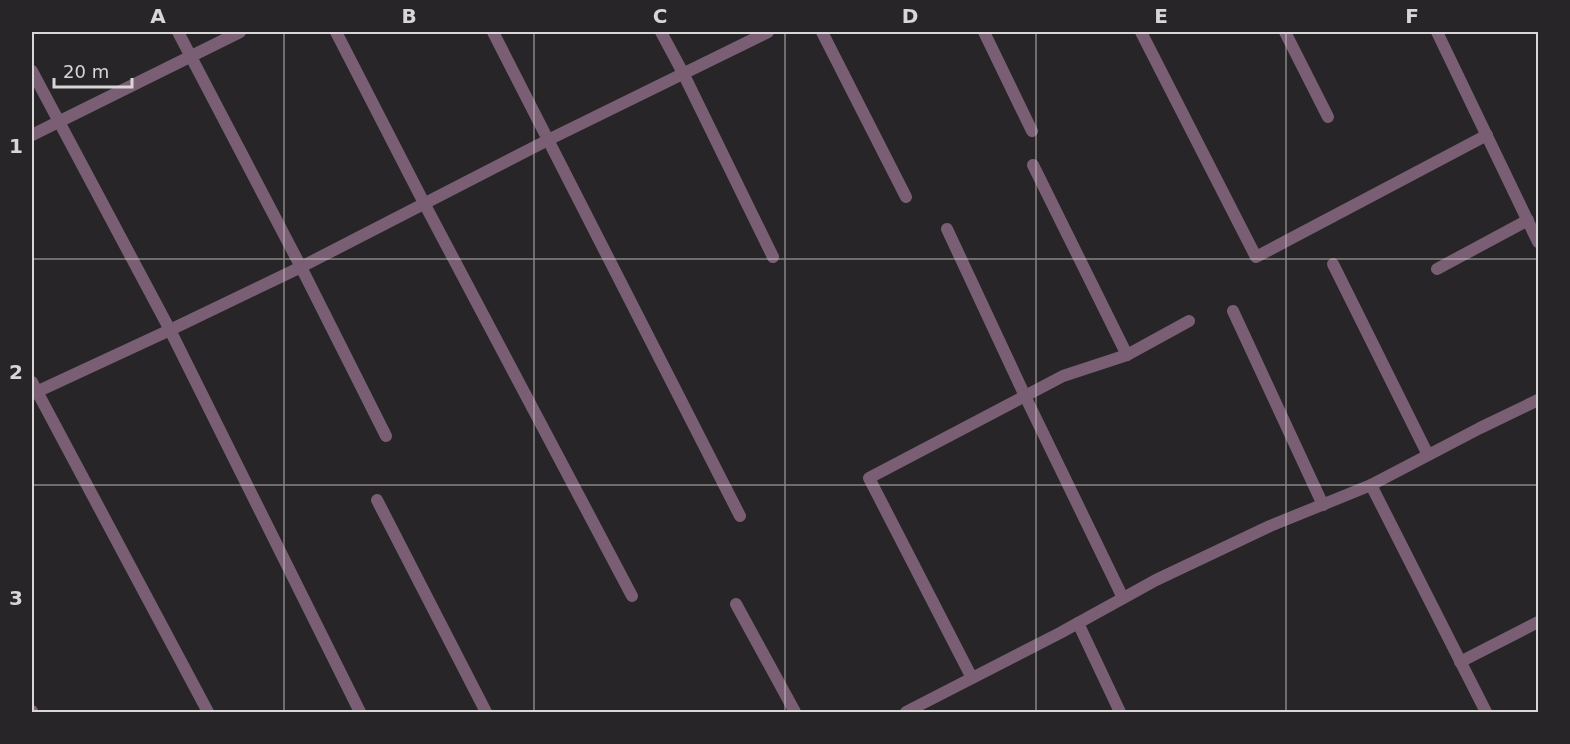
<svg xmlns="http://www.w3.org/2000/svg" width="1570" height="744" viewBox="0 0 1570 744" font-family="'DejaVu Sans',sans-serif">
  <style>
    .lines { fill: none; stroke-linecap: round; stroke-linejoin: round }
    .minor { stroke: #7a5e74; stroke-width: 12 }
    .tertiary { stroke: #7a5e74; stroke-width: 12 }
    .grid { fill: none; stroke: #d8d6d7; stroke-width: 1.5; stroke-opacity: 0.55 }
    .neatline { fill: none; stroke: #d8d6d7; stroke-width: 2 }
    .grid-label { font-size: 20px; text-anchor: middle; font-weight: bold; fill: #d8d6d7 }
  </style>
  <rect width="100%" height="100%" fill="#272527"/>
  <g class="lines">
    <g class="minor">
      <polyline points="178,32 301,267 386,436"/>
      <polyline points="336,32 424,203 632,596"/>
      <polyline points="493,32 740,516"/>
      <polyline points="661,32 683,73 773,257"/>
      <polyline points="822,32 906,197"/>
      <polyline points="984,32 1032,131"/>
      <polyline points="1141,32 1256,257 1487,135"/>
      <polyline points="1285,32 1328,117"/>
      <polyline points="1437,32 1538,242"/>
      <polyline points="32,71 170,330 360,712"/>
      <polyline points="32,135 240,32"/>
      <polyline points="1033,165 1127,355"/>
      <polyline points="947,229 1025,396 1123,598"/>
      <polyline points="1333,264 1428,455"/>
      <polyline points="1437,269 1528,220"/>
      <polyline points="1233,311 1323,505"/>
      <polyline points="32,382 208,712"/>
      <polyline points="32,394 170,330 301,267 548,140 768,32"/>
      <polyline points="1371,485 1486,712"/>
      <polyline points="377,500 486,712"/>
      <polyline points="736,604 795,712"/>
      <polyline points="1078,623 1120,712"/>
      <polyline points="1460,662 1538,622"/>
      <polyline points="972,678 869,478 1063,376 1127,355 1189,321"/>
      <polyline points="32,711 32,712"/>
    </g>
    <polyline class="tertiary" points="906,712 1060,633 1156,580 1270,526 1371,485 1480,428 1538,400"/>
  </g>
  <path class="grid" d="M 284,32 L 284,712M 534,32 L 534,712M 785,32 L 785,712M 1036,32 L 1036,712M 1286,32 L 1286,712M 32,259 L 1538,259M 32,485 L 1538,485"/>
  <rect width="1570" height="744" fill="none" stroke="#272527" stroke-width="66"/>
  <path d="M54 78v9h78v-9" fill="none" stroke="#d8d6d7" stroke-width="3"/>
  <text x="63" y="78" font-size="18" fill="#d8d6d7" stroke="#272527" stroke-width="4.5" paint-order="stroke">20 m</text>
  <rect x="33" y="33" width="1504" height="678" class="neatline"/>
  <g class="grid-label">
    <text x="158" y="23">A</text>
    <text x="409" y="23">B</text>
    <text x="660" y="23">C</text>
    <text x="910" y="23">D</text>
    <text x="1161" y="23">E</text>
    <text x="1412" y="23">F</text>
    <text x="16" y="153">1</text>
    <text x="16" y="379">2</text>
    <text x="16" y="605">3</text>
  </g>
</svg>
